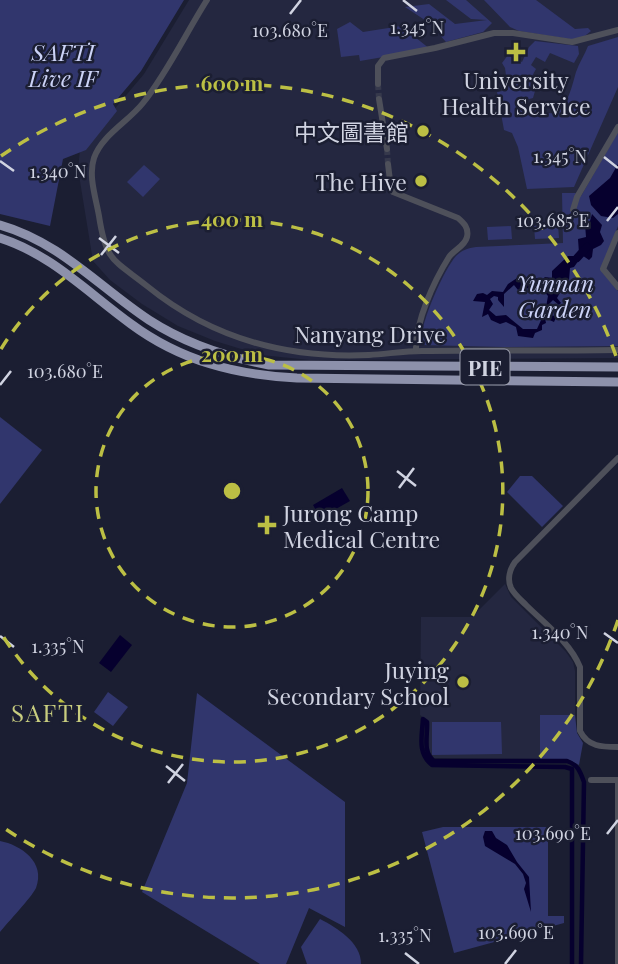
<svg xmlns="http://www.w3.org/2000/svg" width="618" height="964" viewBox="0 0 618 964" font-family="'Playfair Display','Noto Sans SC',serif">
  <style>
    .built { fill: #242740 }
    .green { fill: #31366d }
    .water { fill: #06002e }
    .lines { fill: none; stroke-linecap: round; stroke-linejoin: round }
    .canal { stroke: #06002e; stroke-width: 4.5 }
    .river { stroke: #06002e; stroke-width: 8 }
    .minor-tunnel { stroke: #36394c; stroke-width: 6; stroke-dasharray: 6 3; stroke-linecap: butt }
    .minor { stroke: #4e505a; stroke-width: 6 }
    .highway { stroke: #8d91ab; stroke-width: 9 }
    .ticks { fill: none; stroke: #d0d3e1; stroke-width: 2.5 }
    .ring { fill: none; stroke: #bcbf44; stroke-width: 3.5; stroke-dasharray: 12 9 }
    .poi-dot { fill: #bcbf44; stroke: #1b1e32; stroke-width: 2.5 }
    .labels { text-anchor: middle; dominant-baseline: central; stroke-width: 5; stroke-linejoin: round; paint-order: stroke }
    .shield { fill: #1b1e32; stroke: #9a9dac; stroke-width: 2 }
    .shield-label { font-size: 21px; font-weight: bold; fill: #d0d3e1 }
    .park-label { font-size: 23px; font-style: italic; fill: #ccd3f7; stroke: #1b1e32 }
    .poi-label { font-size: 23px; fill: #d0d3e1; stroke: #1b1e32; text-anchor: end }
    .street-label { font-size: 23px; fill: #d0d3e1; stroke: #1b1e32 }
    .neighbourhood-label { font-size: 24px; letter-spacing: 2px; fill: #c8cd7f; stroke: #1b1e32 }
    .ticks-label { font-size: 18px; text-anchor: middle; fill: #d0d3e1; stroke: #1b1e32; stroke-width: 5; stroke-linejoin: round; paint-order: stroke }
    .centre { fill: #bcbf44; stroke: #1b1e32; stroke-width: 3.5 }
    .ring-label { font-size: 21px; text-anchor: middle; font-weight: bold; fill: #bcbf44; stroke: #1b1e32; stroke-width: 5; stroke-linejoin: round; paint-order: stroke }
  </style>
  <rect width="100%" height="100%" fill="#1b1e32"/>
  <g class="built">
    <polygon points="189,0 618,0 618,358 310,360 261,355 215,341 178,326 142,304 110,280 93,261 78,169 80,150 144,74"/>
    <polygon points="505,584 511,597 566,652 573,662 575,671 575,715 540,715 540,759 434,758 429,751 428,721 420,715 421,617 472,617"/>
  </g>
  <g class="green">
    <polygon points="0,0 184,0 141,71 113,104 117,111 86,150 63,159 50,226 0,214"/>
    <polygon points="446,0 466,0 492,23 483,32 446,42 438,33 437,28 405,7 429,4 455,24 487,20 471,19"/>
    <polygon points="484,0 536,0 575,29 588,28 591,31 581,39 569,39 519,31 510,27"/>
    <polygon points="350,22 363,32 401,26 430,49 360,61 359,55 341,57 337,29"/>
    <path d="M 618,37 L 618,87 L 574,187 L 527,189 L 518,147 L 512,133 L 504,130 L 497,92 L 508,90 L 505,68 L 502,63 L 508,55 L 522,62 L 529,47 L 535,41 L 578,46 L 579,54 L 574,63 L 550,53 L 545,62 L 536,57 L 531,65 L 536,69 L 531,78 L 530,89 L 535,91 L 533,98 L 522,101 L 530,115 L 538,108 C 564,127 571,89 576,72 C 579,63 585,54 588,46 Z"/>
    <path d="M 618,132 L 618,226 L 603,264 L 602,272 L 618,291 L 618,346 L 504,347 L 421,345 C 418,328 444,269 456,256 C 462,250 468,248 476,247 L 563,243 L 562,193 L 575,193 L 581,196 Z"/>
    <polygon points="144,165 160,179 143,197 127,182"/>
    <polygon points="558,225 559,238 535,239 534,226"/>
    <polygon points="511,226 512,239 488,240 487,227"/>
    <polygon points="0,417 42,450 0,504"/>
    <polygon points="520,476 532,476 563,506 542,527 507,492"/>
    <polygon points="108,692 128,707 113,726 94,712"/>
    <polygon points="197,693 345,802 345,927 309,908 286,964 260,964 142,892 187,783"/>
    <polygon points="540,715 575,715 577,733 583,743 579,765 567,759 540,759"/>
    <polygon points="432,722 501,722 502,754 432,755"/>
    <polygon points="443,827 548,827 548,916 564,916 564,923 454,953 422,832"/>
    <path d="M 0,841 C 21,845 46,862 36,888 C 31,898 8,922 0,932 Z"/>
    <path d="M 320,919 C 337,928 361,942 361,964 L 307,964 L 301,947 Z"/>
  </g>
  <g class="water">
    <polygon points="618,164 618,214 613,218 601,216 591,205 589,196 610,178"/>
    <polygon points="592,214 602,225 600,232 604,241 601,245 593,249 592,257 589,260 579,253 578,239 586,237 585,224 590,221"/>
    <polygon points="568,256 576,256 579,260 574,267 570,268 569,280 561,280 557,286 561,291 557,298 561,303 559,305 553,300 546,307 548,296 542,289 532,290 524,287 518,290 514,285 504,294 504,307 498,300 498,297 494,296 490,299 493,304 489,310 496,316 506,315 523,329 537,329 546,309 553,316 558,313 554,322 545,318 546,323 542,325 542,330 535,333 533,338 518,336 516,327 506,322 500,324 491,320 488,314 482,317 485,302 473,301 477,294 483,293 487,295 492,291 503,292 508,284 517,278 521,281 538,278 541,281 545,277 552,278 552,271"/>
    <polygon points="342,488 350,501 320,518 313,505"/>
    <polygon points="120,635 132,645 111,672 99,663"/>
    <polygon points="485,831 492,831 496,838 507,845 517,862 529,877 531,912 524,889 526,883 523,874 515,864 485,846 483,837"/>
  </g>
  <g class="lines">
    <path class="canal" d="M 572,964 L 572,769 L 565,767 L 432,765 C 417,753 422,736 423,719 L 427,722 C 428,735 422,752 434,761 L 567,761 C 578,765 580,771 584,782 L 581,964"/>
    <polyline class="river" points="577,258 587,247"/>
    <g class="minor-tunnel">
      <polyline points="378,84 379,99"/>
      <polyline points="387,149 388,164"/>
    </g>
    <g class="minor">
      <path d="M 207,0 C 186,33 167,73 143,103 C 128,122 102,135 94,158 C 88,176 96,198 99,216 C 106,262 113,259 147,286 C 212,339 286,359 369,355 C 387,354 404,351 422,351 C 487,350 553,351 618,350"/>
      <polyline points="378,84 378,66 384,58 435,48 494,33 513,33 572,42 618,30"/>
      <polyline points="379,99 387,149"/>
      <path d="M 388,164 L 391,189 L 393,192 L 458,218 C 464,223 469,228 467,237 C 465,246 454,250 449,257 C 434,281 415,322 416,351"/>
      <polyline points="573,210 577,197 618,127"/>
      <polyline points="618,233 603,269 618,287"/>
      <path d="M 618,458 L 515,562 C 510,569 507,579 511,588 C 514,594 521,600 526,605 C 544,623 570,642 580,667 L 580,731 C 588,747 602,747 618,747"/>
      <polyline points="591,780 618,780"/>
      <polyline points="618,964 618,780"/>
    </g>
    <g class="highway">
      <path d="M 0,225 C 60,242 99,287 149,320 C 186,344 226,357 269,365 L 618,367"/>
      <path d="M 0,238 C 51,254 88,293 131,324 C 181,361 236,375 297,378 L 618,382"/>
    </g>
  </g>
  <path class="ticks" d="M 403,0 L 417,11M 290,14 L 301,0M 604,157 L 618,168M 0,161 L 14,171M 607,221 L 618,207M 99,238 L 119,253M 101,255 L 116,236M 0,385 L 11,371M 397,471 L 416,486M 399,488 L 414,468M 604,633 L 618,643M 0,636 L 14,647M 166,766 L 185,781M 168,783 L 183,764M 607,834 L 618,820M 405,953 L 419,964M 505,964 L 516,950"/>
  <g class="ring">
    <circle cx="232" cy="491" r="136"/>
    <path d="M1 349A271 271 0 1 1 1 633"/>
    <path d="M618 620A407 407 0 0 1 1 826M1 156A407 407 0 0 1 618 362"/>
  </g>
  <g class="poi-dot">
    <path d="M512.5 41.5h7v7h7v7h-7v7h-7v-7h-7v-7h7z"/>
    <circle cx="423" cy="131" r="7"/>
    <circle cx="421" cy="181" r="7"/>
    <path d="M263.5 514.5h7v7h7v7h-7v7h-7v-7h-7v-7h7z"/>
    <circle cx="463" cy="682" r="7"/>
  </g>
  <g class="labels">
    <rect class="shield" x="460.5" y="349.5" width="49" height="35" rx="5"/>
    <g class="shield-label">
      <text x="485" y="367">PIE</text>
    </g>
    <g class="park-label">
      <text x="63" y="51">SAFTI<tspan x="63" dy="26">Live IF</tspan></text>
      <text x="555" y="282">Yunnan<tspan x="555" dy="26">Garden</tspan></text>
    </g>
    <g class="poi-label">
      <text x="516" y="79" text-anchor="middle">University<tspan x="516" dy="26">Health Service</tspan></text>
      <text x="409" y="131">中文圖書館</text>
      <text x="407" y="181">The Hive</text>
      <text x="283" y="512" text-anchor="start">Jurong Camp<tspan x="283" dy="26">Medical Centre</tspan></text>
      <text x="449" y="669">Juying<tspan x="449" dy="26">Secondary School</tspan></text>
    </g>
    <g class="street-label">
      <text x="370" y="333">Nanyang Drive</text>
    </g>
    <g class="neighbourhood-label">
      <text x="48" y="712">SAFTI</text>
    </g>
  </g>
  <g class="ticks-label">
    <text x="417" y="34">1.345°N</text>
    <text x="290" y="37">103.680°E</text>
    <text x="560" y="163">1.345°N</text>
    <text x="58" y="178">1.340°N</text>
    <text x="553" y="227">103.685°E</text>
    <text x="65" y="378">103.680°E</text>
    <text x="560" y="639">1.340°N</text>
    <text x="58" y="653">1.335°N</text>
    <text x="553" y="840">103.690°E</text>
    <text x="516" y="939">103.690°E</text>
    <text x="405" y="942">1.335°N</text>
  </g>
  <circle cx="232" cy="491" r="10" class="centre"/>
  <g class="ring-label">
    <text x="232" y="91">600 m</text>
    <text x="232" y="227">400 m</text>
    <text x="232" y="362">200 m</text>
  </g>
</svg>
